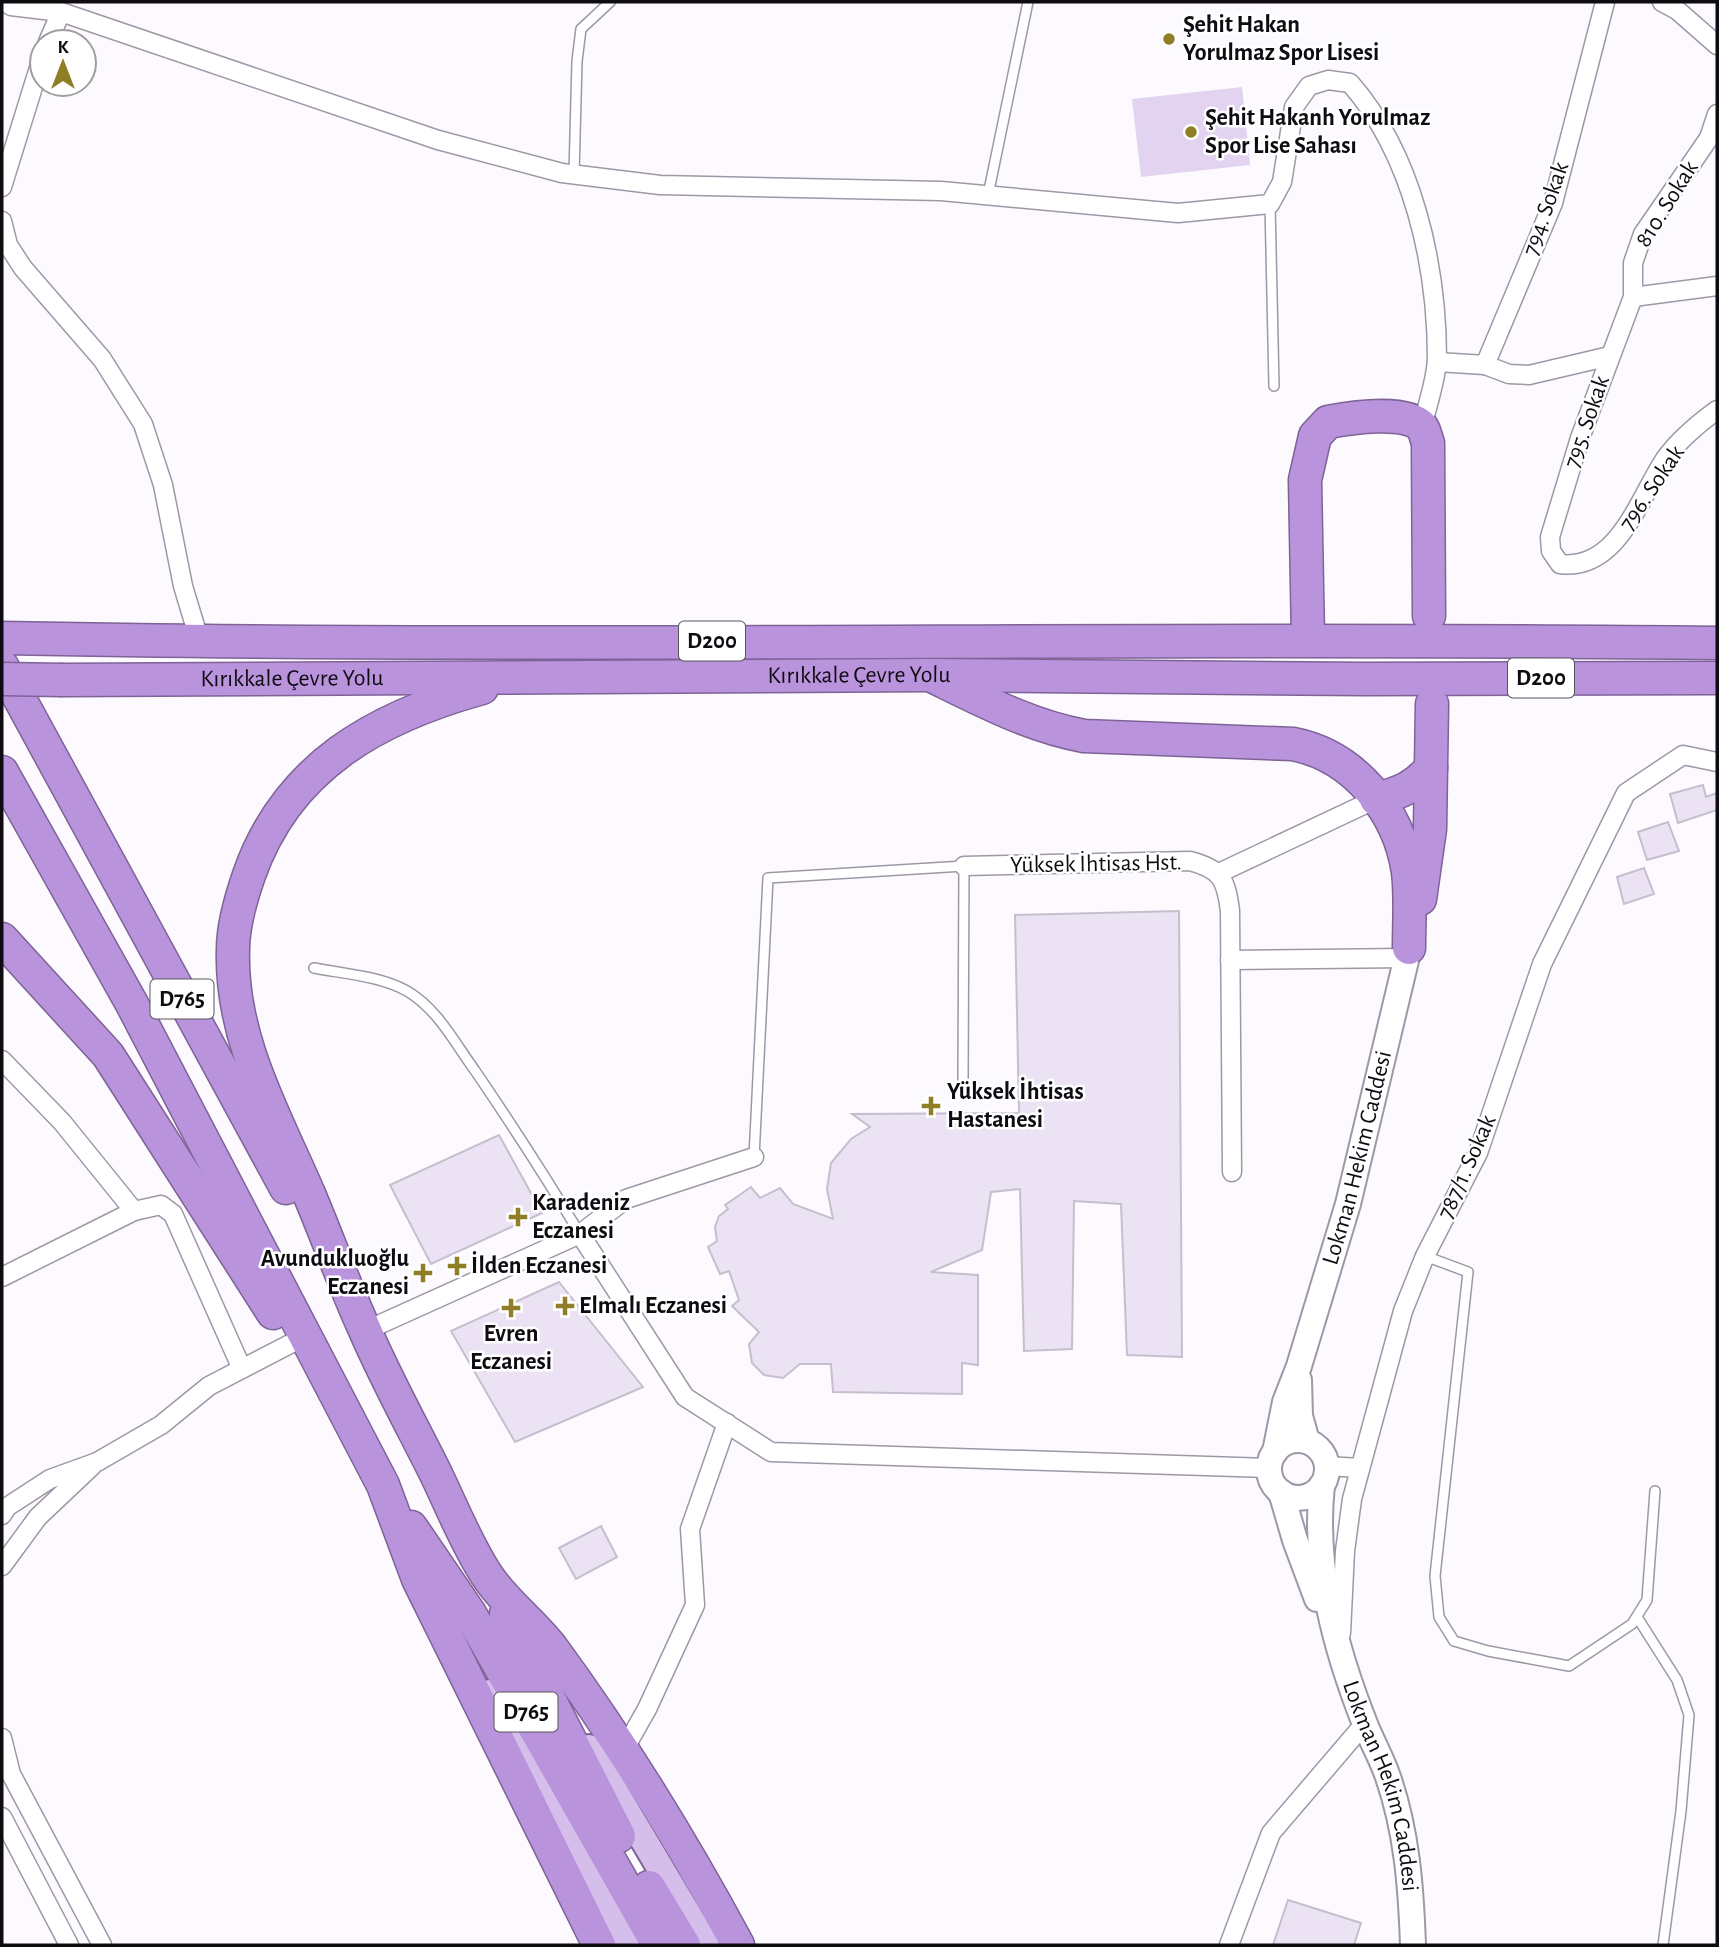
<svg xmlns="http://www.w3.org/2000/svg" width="1719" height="1947" viewBox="0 0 1719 1947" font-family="'Alegreya Sans',sans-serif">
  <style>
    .green { fill: #e2d3f1 }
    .building { fill: #ebe3f3; stroke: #c6bece; stroke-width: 2 }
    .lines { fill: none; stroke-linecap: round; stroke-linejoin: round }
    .lane-casing { stroke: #9f97a6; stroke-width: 12 }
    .street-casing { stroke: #9f97a6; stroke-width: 21 }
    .secondary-casing { stroke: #9f97a6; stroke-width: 28 }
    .primary-casing { stroke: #7e6396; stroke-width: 30 }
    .highway-casing { stroke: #7e6396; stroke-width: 35 }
    .lane { stroke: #fff; stroke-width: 9 }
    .street { stroke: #fff; stroke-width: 18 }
    .secondary { stroke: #fff; stroke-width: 24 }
    .primary { stroke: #d6beeb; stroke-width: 26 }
    .highway { stroke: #ba93dd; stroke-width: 32 }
    .highway-bridge-casing { stroke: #7e6396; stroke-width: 35; stroke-linecap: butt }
    .highway-bridge { stroke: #ba93dd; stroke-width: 32 }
    .poi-dot { fill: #8f7e25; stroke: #fff; stroke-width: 2.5 }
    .labels { text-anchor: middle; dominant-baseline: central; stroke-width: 5; stroke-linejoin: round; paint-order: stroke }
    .shield { fill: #fff; stroke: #565458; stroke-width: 2 }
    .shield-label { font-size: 23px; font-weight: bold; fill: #0e0b11 }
    .poi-label { font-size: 24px; font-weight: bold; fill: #0e0b11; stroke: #fff; text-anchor: start }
    .street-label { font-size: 24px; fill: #0e0b11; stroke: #fff }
  </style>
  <rect width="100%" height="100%" fill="#fcfafe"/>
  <polygon class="green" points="1242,87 1250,165 1141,177 1132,99"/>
  <g class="building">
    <polygon points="1703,785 1706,797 1717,793 1717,810 1678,823 1670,794"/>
    <polygon points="1668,822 1679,851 1647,860 1638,832"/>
    <polygon points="1644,868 1654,894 1624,904 1617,877"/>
    <polygon points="1179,911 1182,1357 1127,1355 1121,1204 1074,1201 1072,1349 1024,1351 1020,1189 991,1192 982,1250 931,1272 978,1275 978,1365 962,1363 962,1394 833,1392 831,1364 800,1364 783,1378 764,1375 752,1363 749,1344 759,1332 732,1306 739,1300 729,1271 720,1274 708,1247 717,1241 715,1227 719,1216 728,1209 725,1205 751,1187 760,1198 780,1188 793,1204 833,1219 827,1189 831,1163 851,1139 870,1127 852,1114 1019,1113 1015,915"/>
    <polygon points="499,1135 542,1213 431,1264 390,1185"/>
    <polygon points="559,1282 643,1387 515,1442 451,1331"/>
    <polygon points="601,1526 617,1557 576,1579 559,1548"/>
    <polygon points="1288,1900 1361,1923 1354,1945 1273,1945"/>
  </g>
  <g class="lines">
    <g class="lane-casing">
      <g id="lane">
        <polyline points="574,174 577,61 581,29 610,2"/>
        <polyline points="988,195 1028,2"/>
        <polyline points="1270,204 1274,386"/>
        <path d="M 314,968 C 345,974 380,976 407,991 C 438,1009 456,1045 476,1072 C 512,1125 547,1179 580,1234"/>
        <polyline points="754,1157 768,878 964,866 963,1079"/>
        <polyline points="1425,1256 1468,1272 1435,1576 1439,1617 1454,1641 1488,1651 1569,1666 1632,1624 1647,1600 1655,1491"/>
        <polyline points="1637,1617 1677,1680 1689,1715 1681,1811 1663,1945"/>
      </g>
    </g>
    <g class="street-casing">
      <g id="street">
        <path d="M 5,2 L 11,6 L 61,12 L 438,140 L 562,173 L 660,185 L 941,191 L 1178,213 L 1270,204 L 1282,182 L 1294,107 L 1309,86 L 1328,80 L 1350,83 C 1413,155 1437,265 1437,359 C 1436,381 1427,406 1422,427"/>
        <polyline points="1662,2 1677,10 1717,45"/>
        <polyline points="48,42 61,12"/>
        <path d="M 1717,114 L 1709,138 L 1643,234 L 1633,263 L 1633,297 L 1580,438 L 1550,537 L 1551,551 L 1560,564 C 1618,571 1639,498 1665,459 C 1678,441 1699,423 1717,410"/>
        <polyline points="2,187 42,58"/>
        <polyline points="2,221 8,245 23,268 102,359 143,424 163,485 183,586 199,639"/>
        <polyline points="1633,297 1717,286"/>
        <polyline points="1437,362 1485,365 1509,374 1529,375 1610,356"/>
        <polyline points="1485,365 1553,203 1605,2"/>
        <path d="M 964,866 L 1190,861 C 1221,869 1226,879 1230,911 L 1232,1172"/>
        <polyline points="1219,873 1376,799"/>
        <polyline points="1230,960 1406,958"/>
        <polyline points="2,1060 62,1122 134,1211 161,1205 173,1214 242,1369"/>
        <polyline points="580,1234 685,1397 771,1452 1269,1468"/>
        <polyline points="2,1277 134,1211"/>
        <polyline points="365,1331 580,1234 626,1199 754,1157"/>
        <polyline points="1326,1466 1360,1468"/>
        <polyline points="2,1515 7,1507 50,1479 97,1462 161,1425 209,1386 292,1343"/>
        <polyline points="2,1566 38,1517 92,1466"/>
        <polyline points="1341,1633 1345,1551 1352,1499 1403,1311 1425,1256 1478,1153 1542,964 1626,793 1683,755 1717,762"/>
        <polyline points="2,1738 11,1774 102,1945"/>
        <polyline points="622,1753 647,1709 695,1605 690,1529 727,1423"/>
        <polyline points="2,1817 69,1945"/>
        <polyline points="1229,1945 1271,1833 1365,1723"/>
      </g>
    </g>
    <g class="secondary-casing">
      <g id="secondary">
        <polyline points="1299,1380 1300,1416 1307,1441"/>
        <circle cx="1298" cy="1469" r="29"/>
        <path id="s1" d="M 1275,1452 L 1285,1402 L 1299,1366 L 1348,1204 L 1409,948"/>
        <path id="s2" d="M 1322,1485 C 1313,1567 1335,1648 1365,1724 C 1372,1742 1382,1759 1388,1777 C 1407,1832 1411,1888 1413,1945"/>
        <polyline points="1281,1492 1295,1540 1317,1599"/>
      </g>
    </g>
    <g class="primary-casing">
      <g id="primary">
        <polyline points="490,1693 630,1945"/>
        <polyline points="589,1748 706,1945"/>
      </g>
    </g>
    <g class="highway-casing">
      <g id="highway">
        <path d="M 2,638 C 573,649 1146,636 1717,643"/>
        <path d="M 1308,639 L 1305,480 L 1315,436 L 1328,422 C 1349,418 1407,409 1422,427 C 1425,431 1426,438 1428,443 L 1429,616"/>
        <polyline points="2,666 286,1188"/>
        <path d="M 936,678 C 985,702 1031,726 1084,736 L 1293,744 C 1354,756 1399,811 1408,872 C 1411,896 1409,923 1409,948"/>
        <path id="s3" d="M 63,680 L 928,675 L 1365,679 L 1717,678"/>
        <path d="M 482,688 C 377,717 287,766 249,875 C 241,898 233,924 233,949 C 230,1038 275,1115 309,1194 C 328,1239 344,1284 364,1328 C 385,1377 411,1424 435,1472 C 451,1505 466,1543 486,1574 C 504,1602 532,1622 552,1648 C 621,1742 683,1843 738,1945"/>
        <polyline points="2,772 132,1004 383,1485 418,1579 599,1945"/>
        <path d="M 1376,799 C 1400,793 1415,787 1431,768"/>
        <polyline points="1420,899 1430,829 1432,704"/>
        <polyline points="2,939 108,1055 273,1313"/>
        <polyline points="411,1527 469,1612 658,1945"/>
        <polyline points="506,1614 619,1836"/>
        <polyline points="649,1887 684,1945"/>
      </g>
    </g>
    <use href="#lane" class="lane"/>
    <use href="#street" class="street"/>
    <use href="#secondary" class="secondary"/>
    <use href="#primary" class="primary"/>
    <use href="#highway" class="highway"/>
    <g class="highway-bridge-casing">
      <polyline id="highway-bridge" points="2,679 63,680"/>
    </g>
    <use href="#highway-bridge" class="highway-bridge"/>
  </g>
  <g class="poi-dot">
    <circle cx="1169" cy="39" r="7"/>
    <circle cx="1191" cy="132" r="7"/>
    <path d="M927.5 1095.5h7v7h7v7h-7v7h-7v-7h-7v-7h7z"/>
    <path d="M514.5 1206.5h7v7h7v7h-7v7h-7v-7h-7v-7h7z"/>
    <path d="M453.5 1255.5h7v7h7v7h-7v7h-7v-7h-7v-7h7z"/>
    <path d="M419.5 1262.5h7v7h7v7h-7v7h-7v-7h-7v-7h7z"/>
    <path d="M561.5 1295.5h7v7h7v7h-7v7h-7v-7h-7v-7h7z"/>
    <path d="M507.5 1297.5h7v7h7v7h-7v7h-7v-7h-7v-7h7z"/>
  </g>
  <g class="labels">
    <g class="shield">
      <rect x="679" y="621.5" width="66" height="39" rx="5"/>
      <rect x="1508" y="658.5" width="66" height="39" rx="5"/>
      <rect x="150.5" y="979.5" width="63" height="39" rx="5"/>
      <rect x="494.5" y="1692.5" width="63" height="39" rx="5"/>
    </g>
    <g class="shield-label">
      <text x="712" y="641">D200</text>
      <text x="1541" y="678">D200</text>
      <text x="182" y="999">D765</text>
      <text x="526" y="1712">D765</text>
    </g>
    <g class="poi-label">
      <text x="1183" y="25">Şehit Hakan<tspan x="1183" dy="28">Yorulmaz Spor Lisesi</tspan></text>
      <text x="1205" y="118">Şehit Hakanh Yorulmaz<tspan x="1205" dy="28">Spor Lise Sahası</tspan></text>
      <text x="947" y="1092">Yüksek İhtisas<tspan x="947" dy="28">Hastanesi</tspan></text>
      <text x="532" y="1203">Karadeniz<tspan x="532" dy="28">Eczanesi</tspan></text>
      <text x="409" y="1259" text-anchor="end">Avundukluoğlu<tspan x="409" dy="28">Eczanesi</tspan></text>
      <text x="471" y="1266">İlden Eczanesi</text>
      <text x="579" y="1306">Elmalı Eczanesi</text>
      <text x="511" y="1334" text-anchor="middle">Evren<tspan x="511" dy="28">Eczanesi</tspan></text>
    </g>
    <g class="street-label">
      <text transform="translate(1667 204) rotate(-58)">810. Sokak</text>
      <text transform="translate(1546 209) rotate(-71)">794. Sokak</text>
      <text transform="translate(1587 422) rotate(-71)">795. Sokak</text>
      <text transform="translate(1652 488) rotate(-56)">796. Sokak</text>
      <text stroke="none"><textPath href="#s3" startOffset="796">Kırıkkale Çevre Yolu</textPath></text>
      <text stroke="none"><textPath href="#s3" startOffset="229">Kırıkkale Çevre Yolu</textPath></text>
      <text transform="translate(1096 864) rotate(-1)">Yüksek İhtisas Hst.</text>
      <text stroke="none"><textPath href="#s1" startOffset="306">Lokman Hekim Caddesi</textPath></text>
      <text transform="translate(1467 1167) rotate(-66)">787/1. Sokak</text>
      <text stroke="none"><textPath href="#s2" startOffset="310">Lokman Hekim Caddesi</textPath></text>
    </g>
  </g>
  <rect width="1719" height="1947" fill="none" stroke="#0e0b11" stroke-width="7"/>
  <g transform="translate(63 63)"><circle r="33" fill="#ffffff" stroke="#9f9da0" stroke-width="2"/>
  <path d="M0-5L12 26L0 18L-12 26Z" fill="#8f7e25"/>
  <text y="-10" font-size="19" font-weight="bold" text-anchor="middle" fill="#0e0b11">K</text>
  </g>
</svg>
